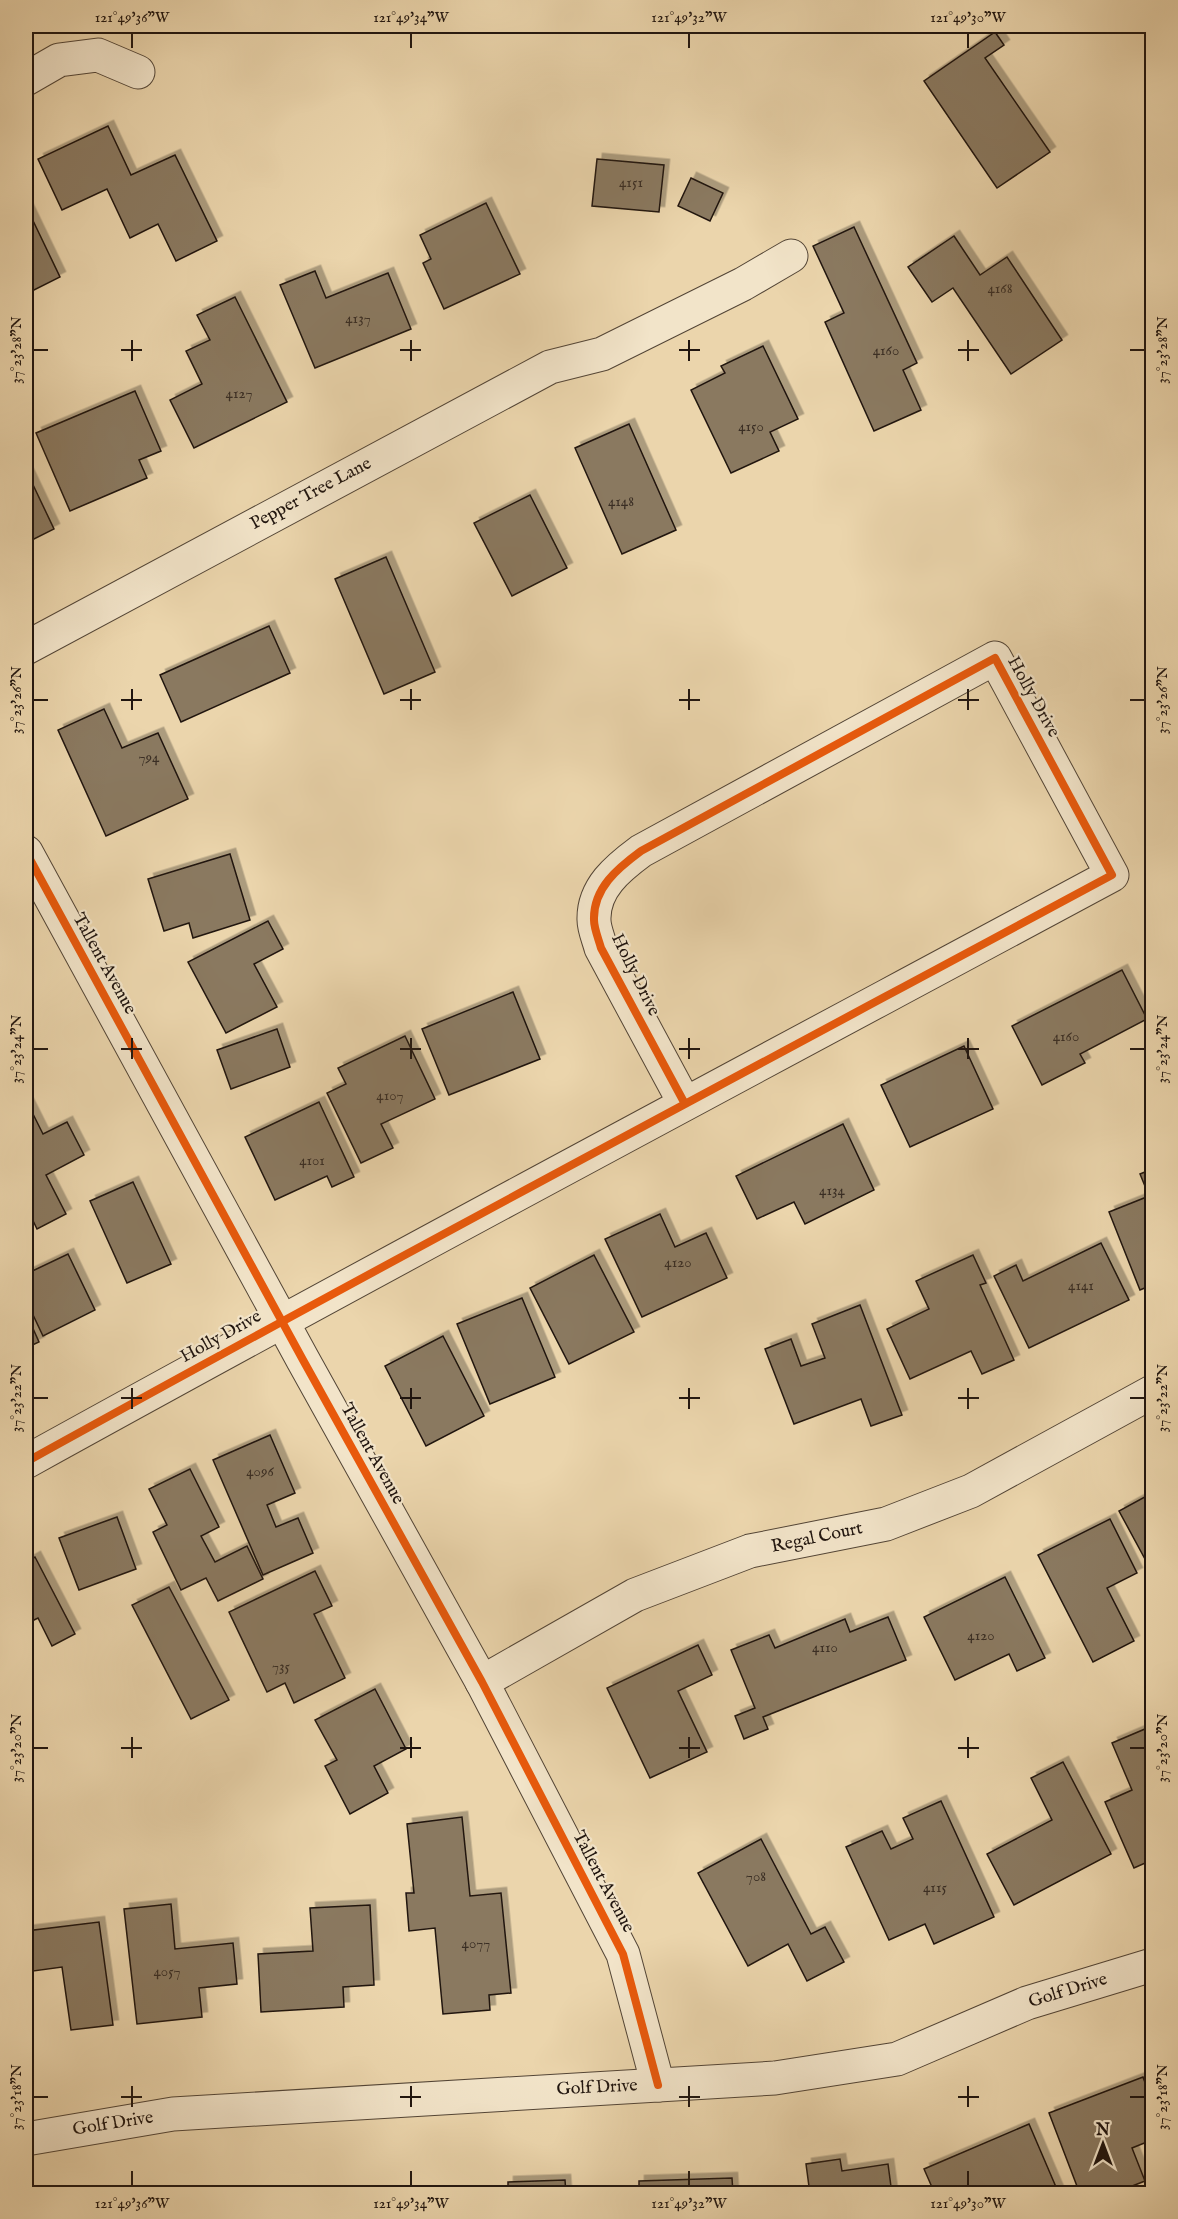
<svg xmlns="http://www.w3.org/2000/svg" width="1178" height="2219" viewBox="0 0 1178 2219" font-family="'IM FELL English',serif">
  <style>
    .building { fill: #8a7961; stroke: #20150f; stroke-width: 1.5; filter: url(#shadow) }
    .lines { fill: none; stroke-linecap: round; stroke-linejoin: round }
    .minor-casing { stroke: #534536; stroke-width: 35 }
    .minor { stroke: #f2e4c9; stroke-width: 33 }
    .cycleway-casing { stroke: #f2e4c9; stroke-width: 11 }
    .cycleway { stroke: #e8590c; stroke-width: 8 }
    .ticks { fill: none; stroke: #20150f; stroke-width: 2 }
    .labels { text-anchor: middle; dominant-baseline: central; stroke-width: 4.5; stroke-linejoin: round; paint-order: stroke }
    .number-label { font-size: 15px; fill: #3a2e24 }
    .street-label { font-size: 18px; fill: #20150f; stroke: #f2e4c9 }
    .neatline { fill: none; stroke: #20150f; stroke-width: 2 }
    .ticks-label { font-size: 15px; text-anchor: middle; fill: #20150f }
  </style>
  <defs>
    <filter id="shadow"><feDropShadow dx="5.5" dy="-5.5" stdDeviation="0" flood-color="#0004"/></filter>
  </defs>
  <rect width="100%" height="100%" fill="#ebd5ac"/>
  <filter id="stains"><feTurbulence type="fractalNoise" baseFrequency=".00333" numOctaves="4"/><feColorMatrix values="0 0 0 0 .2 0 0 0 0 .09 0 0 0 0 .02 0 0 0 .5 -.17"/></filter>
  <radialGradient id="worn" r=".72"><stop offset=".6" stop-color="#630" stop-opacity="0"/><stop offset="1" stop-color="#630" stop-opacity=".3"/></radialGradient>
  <g class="building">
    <polygon points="995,32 1004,45 985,58 1050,152 997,188 924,81"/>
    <polygon points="108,126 131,175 175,155 217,241 176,261 158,224 130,238 107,189 62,210 38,159"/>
    <polygon points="597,159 664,165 659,212 592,206"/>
    <polygon points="691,178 723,193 710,221 678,206"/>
    <polygon points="486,203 520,274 444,309 423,263 431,259 420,235"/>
    <polygon points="26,206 60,277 26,294"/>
    <polygon points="854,227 917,363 903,370 921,410 874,431 825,322 844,313 813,246"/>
    <polygon points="954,236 980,275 1007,257 1062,340 1011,374 953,288 932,302 908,267"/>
    <polygon points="315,271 326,298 388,273 411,329 315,368 280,285"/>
    <polygon points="235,297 287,402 194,448 170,400 202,384 186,351 210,340 197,315"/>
    <polygon points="763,346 798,419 770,432 779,451 731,473 691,390 725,373 721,366"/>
    <polygon points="135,391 161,451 139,460 147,478 70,511 36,433"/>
    <polygon points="629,424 676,530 622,554 575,448"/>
    <polygon points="26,470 54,529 26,543"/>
    <polygon points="530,495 567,568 512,596 474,523"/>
    <polygon points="386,557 435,672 384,694 335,579"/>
    <polygon points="269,626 290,673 181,722 160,675"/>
    <polygon points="104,709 122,748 158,733 188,799 106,836 58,730"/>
    <polygon points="230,854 250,920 193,938 189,923 164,931 148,879"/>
    <polygon points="268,921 283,949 254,964 277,1007 226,1033 188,962"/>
    <polygon points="1122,970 1147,1019 1080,1054 1085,1063 1042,1085 1012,1026"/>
    <polygon points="513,992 540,1059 449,1095 422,1029"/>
    <polygon points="277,1029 290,1067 231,1089 217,1050"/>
    <polygon points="405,1036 435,1099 381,1124 393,1148 361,1163 327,1093 346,1084 338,1068"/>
    <polygon points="964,1046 993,1109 910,1147 881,1085"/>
    <polygon points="26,1100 43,1134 67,1122 84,1155 46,1175 66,1214 37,1229 26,1206"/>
    <polygon points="319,1102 354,1177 332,1187 327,1176 275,1200 245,1137"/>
    <polygon points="843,1124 874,1190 805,1224 794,1202 757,1219 736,1176"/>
    <polygon points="1152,1169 1152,1285 1140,1290 1109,1212 1149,1196 1140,1174"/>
    <polygon points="133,1182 171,1264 127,1283 90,1201"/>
    <polygon points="660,1214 675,1247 706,1233 727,1278 642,1317 605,1239"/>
    <polygon points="1101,1243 1129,1300 1029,1348 994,1276 1016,1265 1023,1281"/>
    <polygon points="68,1254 95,1310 43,1336 26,1300 26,1274"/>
    <polygon points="594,1255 634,1332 569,1364 530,1288"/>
    <polygon points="973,1255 986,1283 980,1285 1014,1360 982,1374 971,1351 910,1379 887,1329 929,1309 916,1281"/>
    <polygon points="522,1298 555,1377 490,1404 457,1324"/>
    <polygon points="860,1305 902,1415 871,1426 861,1399 794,1424 765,1349 791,1339 801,1366 825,1358 812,1324"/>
    <polygon points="26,1313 39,1342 26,1348"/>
    <polygon points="443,1336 484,1416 426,1446 385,1366"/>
    <polygon points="270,1435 295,1493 267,1505 276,1527 298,1518 313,1553 263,1575 213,1460"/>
    <polygon points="190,1469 219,1527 201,1536 215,1562 247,1546 263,1579 218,1601 206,1578 181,1590 153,1532 167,1525 149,1489"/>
    <polygon points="1152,1493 1152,1572 1119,1511"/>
    <polygon points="117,1517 136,1569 79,1590 59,1538"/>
    <polygon points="1110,1519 1137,1573 1107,1588 1134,1641 1093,1662 1038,1555"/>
    <polygon points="35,1557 75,1634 52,1646 38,1618 26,1624 26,1562"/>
    <polygon points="315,1571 332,1606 314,1614 345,1678 294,1703 285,1683 267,1692 229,1612"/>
    <polygon points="1005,1577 1045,1658 1017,1671 1009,1654 955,1680 924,1617"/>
    <polygon points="169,1587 229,1700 191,1719 132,1605"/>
    <polygon points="888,1617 906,1660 763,1717 768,1729 744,1739 735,1716 755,1708 731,1650 769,1635 775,1648 845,1619 850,1632"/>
    <polygon points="698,1645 712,1675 678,1691 707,1752 650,1778 607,1688"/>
    <polygon points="375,1689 406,1749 374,1766 388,1793 350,1814 325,1766 337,1760 315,1720"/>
    <polygon points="1152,1726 1152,1860 1134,1868 1105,1802 1132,1790 1112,1743"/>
    <polygon points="1063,1762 1111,1854 1014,1905 987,1854 1052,1820 1031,1778"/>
    <polygon points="941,1801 994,1917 934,1944 925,1924 889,1940 846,1847 882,1831 891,1849 913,1839 903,1818"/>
    <polygon points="462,1817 470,1896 501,1893 511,1993 489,1995 490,2010 443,2014 435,1928 409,1931 406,1893 414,1893 407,1824"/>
    <polygon points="761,1839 811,1934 825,1927 844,1962 807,1981 788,1944 748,1966 698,1873"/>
    <polygon points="171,1904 175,1949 233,1943 237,1984 199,1988 202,2017 137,2024 124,1909"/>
    <polygon points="370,1905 374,1985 343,1987 344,2007 261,2012 258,1954 313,1951 310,1908"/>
    <polygon points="99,1922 113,2025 71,2030 62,1967 26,1972 26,1931"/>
    <polygon points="1143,2077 1152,2102 1152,2140 1132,2148 1145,2181 1117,2192 1118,2194 1080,2194 1049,2113"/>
    <polygon points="1029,2124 1059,2194 935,2194 924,2169"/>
    <polygon points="840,2159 842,2171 888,2164 892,2194 810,2194 806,2164"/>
    <polygon points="732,2178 733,2194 639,2194 639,2181"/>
    <polygon points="565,2180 566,2194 508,2194 508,2182"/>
  </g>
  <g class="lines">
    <g class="minor-casing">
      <g id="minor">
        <polyline points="26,79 59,60 98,55 138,72"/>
        <polyline points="26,648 550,367 602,354 743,284 791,256"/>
        <polyline points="26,852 303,1360 482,1682 623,1954 658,2085"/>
        <path d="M 26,1462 C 386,1263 749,1070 1112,875 L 995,658 L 641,851 C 618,868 593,888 594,920 C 594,929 599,940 601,948 L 685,1104"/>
        <polyline points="482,1682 635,1595 750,1551 886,1524 971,1491 1152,1392"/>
        <polyline points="26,2139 173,2114 775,2078 897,2059 1027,2003 1152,1965"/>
      </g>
    </g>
    <use href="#minor" class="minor"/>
    <g class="cycleway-casing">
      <g id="cycleway">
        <polyline points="26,852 303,1360 482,1682 623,1954 658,2085"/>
        <path d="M 26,1462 C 386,1263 749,1070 1112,875 L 995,658 L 641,851 C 618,868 593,888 594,920 C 594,929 599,940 601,948 L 685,1104"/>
      </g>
    </g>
    <use href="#cycleway" class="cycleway"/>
  </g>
  <path class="ticks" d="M 132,33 L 132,48M 411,33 L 411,48M 689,33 L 689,48M 968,33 L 968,48M 132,340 L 132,361M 411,340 L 411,361M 689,340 L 689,361M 968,340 L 968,361M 33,350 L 48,350M 121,350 L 142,350M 400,350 L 421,350M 679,350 L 700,350M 958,350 L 979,350M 1130,350 L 1145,350M 132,689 L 132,710M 411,689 L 411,710M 689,689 L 689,710M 968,689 L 968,710M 33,700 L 48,700M 121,700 L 142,700M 400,700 L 421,700M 679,700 L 700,700M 958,700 L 979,700M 1130,700 L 1145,700M 132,1038 L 132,1059M 411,1038 L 411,1059M 689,1038 L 689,1059M 968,1038 L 968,1059M 33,1049 L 48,1049M 121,1049 L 142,1049M 400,1049 L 421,1049M 679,1049 L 700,1049M 958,1049 L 979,1049M 1130,1049 L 1145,1049M 132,1388 L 132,1409M 411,1388 L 411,1409M 689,1388 L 689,1409M 968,1388 L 968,1409M 33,1398 L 48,1398M 121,1398 L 142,1398M 400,1398 L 421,1398M 679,1398 L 700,1398M 958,1398 L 979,1398M 1130,1398 L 1145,1398M 132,1737 L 132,1758M 411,1737 L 411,1758M 689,1737 L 689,1758M 968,1737 L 968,1758M 33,1748 L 48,1748M 121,1748 L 142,1748M 400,1748 L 421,1748M 679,1748 L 700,1748M 958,1748 L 979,1748M 1130,1748 L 1145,1748M 132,2086 L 132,2107M 411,2086 L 411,2107M 689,2086 L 689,2107M 968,2086 L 968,2107M 33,2097 L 48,2097M 121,2097 L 142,2097M 400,2097 L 421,2097M 679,2097 L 700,2097M 958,2097 L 979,2097M 1130,2097 L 1145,2097M 132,2171 L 132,2186M 411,2171 L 411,2186M 689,2171 L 689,2186M 968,2171 L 968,2186"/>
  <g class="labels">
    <g class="number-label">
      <text x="631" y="182">4151</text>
      <text x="1000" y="288">4168</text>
      <text x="358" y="318">4137</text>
      <text x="886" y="350">4160</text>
      <text x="239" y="393">4127</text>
      <text x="751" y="426">4150</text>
      <text x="621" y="501">4148</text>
      <text x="149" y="757">794</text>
      <text x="1066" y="1036">4160</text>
      <text x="390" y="1095">4107</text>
      <text x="312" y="1160">4101</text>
      <text x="832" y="1190">4134</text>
      <text x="678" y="1262">4120</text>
      <text x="1081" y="1285">4141</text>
      <text x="260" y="1471">4096</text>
      <text x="981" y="1635">4120</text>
      <text x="825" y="1647">4110</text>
      <text x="281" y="1666">735</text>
      <text x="756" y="1876">708</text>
      <text x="935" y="1887">4115</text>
      <text x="476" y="1943">4077</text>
      <text x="167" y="1971">4057</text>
    </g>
    <g class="street-label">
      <text transform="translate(311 494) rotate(-28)">Pepper Tree Lane</text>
      <text transform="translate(1033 697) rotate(61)">Holly Drive</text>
      <text transform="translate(104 964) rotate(61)">Tallent Avenue</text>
      <text transform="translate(635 975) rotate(64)">Holly Drive</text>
      <text transform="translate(221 1337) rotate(-29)">Holly Drive</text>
      <text transform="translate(372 1454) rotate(61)">Tallent Avenue</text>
      <text transform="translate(817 1538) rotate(-12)">Regal Court</text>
      <text transform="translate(603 1882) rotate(62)">Tallent Avenue</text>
      <text transform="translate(1068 1991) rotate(-17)">Golf Drive</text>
      <text transform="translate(597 2088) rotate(-3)">Golf Drive</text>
      <text transform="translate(113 2124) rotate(-9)">Golf Drive</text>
    </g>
  </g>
  <rect width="1178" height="2219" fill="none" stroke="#ebd5ac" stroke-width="66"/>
  <g transform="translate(1103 2144)" stroke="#f2e4c9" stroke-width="4.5" paint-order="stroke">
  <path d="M0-4.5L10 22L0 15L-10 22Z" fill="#20150f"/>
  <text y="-9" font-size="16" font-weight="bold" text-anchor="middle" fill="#20150f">N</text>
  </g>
  <rect x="33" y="33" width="1112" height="2153" class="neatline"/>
  <g class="ticks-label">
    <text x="132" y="22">121°49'36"W</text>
    <text x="411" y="22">121°49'34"W</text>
    <text x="689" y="22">121°49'32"W</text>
    <text x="968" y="22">121°49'30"W</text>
    <text transform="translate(16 350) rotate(-90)" y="5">37°23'28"N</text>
    <text transform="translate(1162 350) rotate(-90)" y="5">37°23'28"N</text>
    <text transform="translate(16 700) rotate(-90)" y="5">37°23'26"N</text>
    <text transform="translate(1162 700) rotate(-90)" y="5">37°23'26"N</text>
    <text transform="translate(16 1049) rotate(-90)" y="5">37°23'24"N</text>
    <text transform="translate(1162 1049) rotate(-90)" y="5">37°23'24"N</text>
    <text transform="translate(16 1398) rotate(-90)" y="5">37°23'22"N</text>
    <text transform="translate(1162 1398) rotate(-90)" y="5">37°23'22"N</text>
    <text transform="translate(16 1748) rotate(-90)" y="5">37°23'20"N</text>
    <text transform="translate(1162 1748) rotate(-90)" y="5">37°23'20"N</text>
    <text transform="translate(16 2097) rotate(-90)" y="5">37°23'18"N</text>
    <text transform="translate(1162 2097) rotate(-90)" y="5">37°23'18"N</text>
    <text x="132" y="2208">121°49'36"W</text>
    <text x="411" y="2208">121°49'34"W</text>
    <text x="689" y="2208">121°49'32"W</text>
    <text x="968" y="2208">121°49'30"W</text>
  </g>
  <rect width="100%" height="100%" filter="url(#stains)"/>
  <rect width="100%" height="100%" fill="url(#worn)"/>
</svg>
